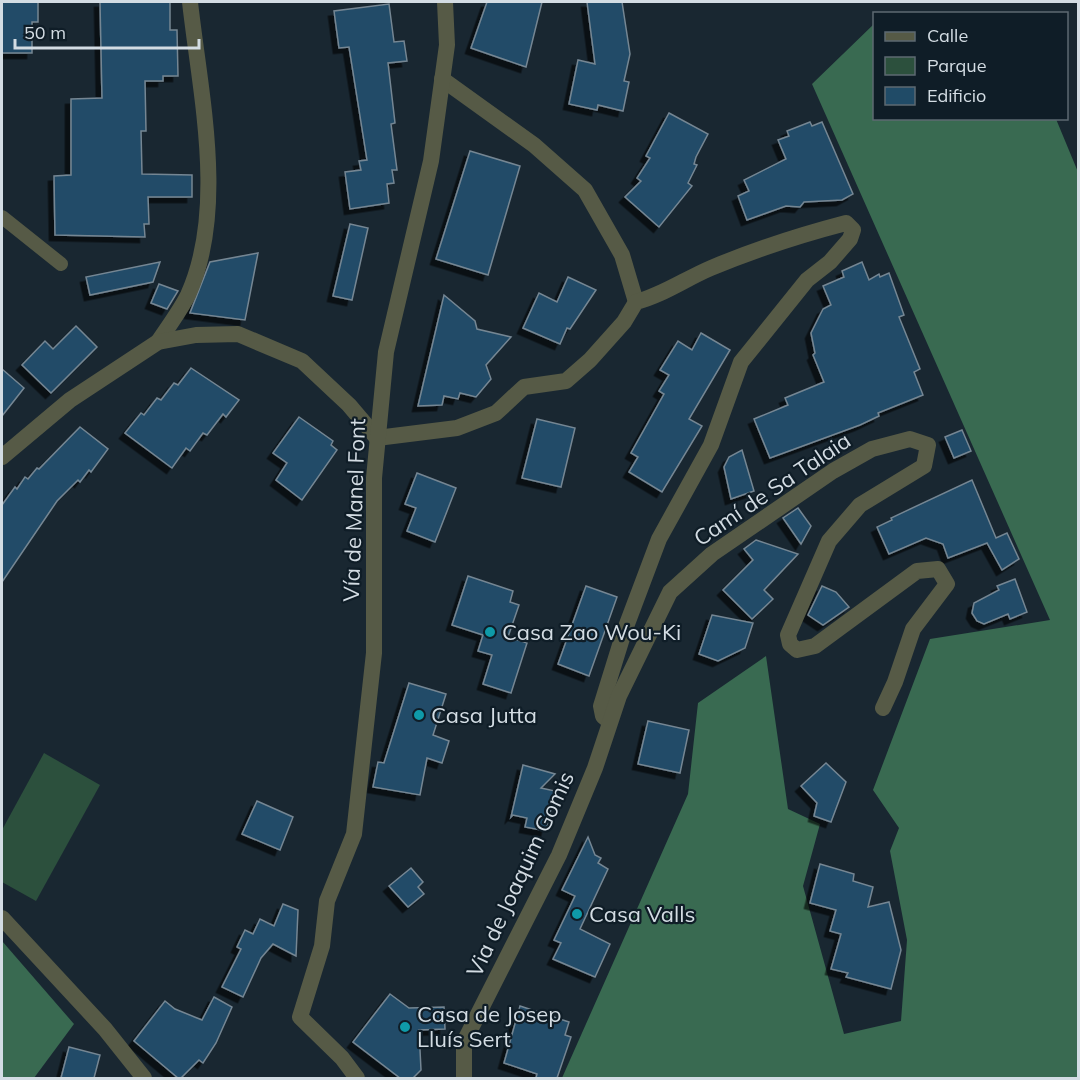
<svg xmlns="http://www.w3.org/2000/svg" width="1080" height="1080" viewBox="0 0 1080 1080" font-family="Mulish,sans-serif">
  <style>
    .green { fill: #2c503d }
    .forest { fill: #396a51 }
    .building { fill: #204b67; stroke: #758693; stroke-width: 1.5; filter: url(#shadow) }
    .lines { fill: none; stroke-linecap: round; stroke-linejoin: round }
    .service { stroke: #565a46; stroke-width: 14 }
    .minor { stroke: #565a46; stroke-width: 16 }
    .culture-dot { fill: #0f9aa8; stroke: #0f1d27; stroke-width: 2 }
    .labels { text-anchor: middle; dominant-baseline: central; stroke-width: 4.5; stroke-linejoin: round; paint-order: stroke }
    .street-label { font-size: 22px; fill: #d3dce3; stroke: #0f1d27 }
    .poi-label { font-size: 22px; fill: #d3dce3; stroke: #0f1d27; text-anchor: start }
  </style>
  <defs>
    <filter id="shadow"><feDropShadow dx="-5.5" dy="5.5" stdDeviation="0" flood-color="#0009"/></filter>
  </defs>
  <rect width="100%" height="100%" fill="#192731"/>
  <polygon class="green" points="44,753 100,785 36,901 2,882 2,830"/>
  <g class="forest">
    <polygon points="874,24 874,118 1056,119 1078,172 1078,1078 562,1078 688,794 698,703 766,656 788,809 820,824 803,886 844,1034 901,1021 907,940 890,851 899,828 873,790 930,639 1050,620 812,84"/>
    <polygon points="2,941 74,1024 34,1078 2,1078"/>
  </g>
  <g class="building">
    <polygon points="2,2 38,2 38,22 32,22 32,53 2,53"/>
    <polygon points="100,2 170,2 170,30 177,30 178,76 163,76 163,81 145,81 146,131 141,131 142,174 192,175 192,197 148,197 149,224 144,224 145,237 55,235 54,176 71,175 71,99 102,98"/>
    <polygon points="487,2 542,2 526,67 471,48"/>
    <polygon points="587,2 622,2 630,54 624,81 629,82 623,111 598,105 597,110 569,104 578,60 595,64"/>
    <polygon points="389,4 394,42 404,41 407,61 388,63 395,123 391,124 397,170 392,170 394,183 387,184 389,203 350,209 345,172 361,170 359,161 367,160 349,47 339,48 334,11"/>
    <polygon points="669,113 708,134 696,157 694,164 697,165 688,183 692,186 659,227 625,197 641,181 637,178 650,158 646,156"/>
    <polygon points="810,122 812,126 822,122 853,194 842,200 804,202 800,207 786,206 747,220 738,196 749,191 744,180 786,159 778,140 789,136 787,131"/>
    <polygon points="470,151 520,166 488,275 436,259"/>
    <polygon points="350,224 368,228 352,300 333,296"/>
    <polygon points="258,253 245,320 190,313 210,262"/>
    <polygon points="160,262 153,282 90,295 86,277"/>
    <polygon points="862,262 869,280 879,274 880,277 889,273 904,315 899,317 920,369 914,372 923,395 878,413 879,416 860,425 770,458 754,419 788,405 785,398 824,382 813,355 815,353 811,333 823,309 831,305 823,286 844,277 842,271"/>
    <polygon points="568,277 596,290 570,329 567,328 560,344 523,328 539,293 557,302"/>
    <polygon points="159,284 178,291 167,309 151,303"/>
    <polygon points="444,295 475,321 477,329 511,337 486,365 491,379 476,397 460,393 458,399 444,396 442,405 418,406"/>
    <polygon points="76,326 97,347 51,393 22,365 45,341 53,349"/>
    <polygon points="701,333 730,350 689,419 702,426 662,492 629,472 638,457 631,453 664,394 659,391 669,375 660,370 678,341 692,350"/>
    <polygon points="191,368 239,400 226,417 223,414 207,435 203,433 190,451 186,448 172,468 125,433 141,413 144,415 157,398 161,400 174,383 178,385"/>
    <polygon points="2,369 24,388 2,416"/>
    <polygon points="299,417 333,441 331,445 337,450 302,500 276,480 287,463 273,453"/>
    <polygon points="537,419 575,428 561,487 522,478"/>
    <polygon points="80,427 108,449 91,472 89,470 80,482 78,480 57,501 2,582 2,505 15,487 17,489 25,477 28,479 37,468 39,469"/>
    <polygon points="962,430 971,451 954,458 945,437"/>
    <polygon points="742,450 754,491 731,499 724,467 729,457"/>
    <polygon points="417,473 456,488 435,542 407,531 416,508 405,504"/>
    <polygon points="972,480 996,538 1007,533 1019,559 1002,570 987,543 948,558 943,544 926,538 889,554 877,527 892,520 891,518"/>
    <polygon points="798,508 811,526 801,544 783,518"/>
    <polygon points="756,540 798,554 764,590 773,599 752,619 723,590 753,560 744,549"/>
    <polygon points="468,576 513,591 510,602 519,605 508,637 527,643 511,693 483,684 492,655 478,651 483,635 452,625"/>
    <polygon points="1015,579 1027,612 1010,619 1008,614 984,624 977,621 972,613 974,603 999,590 997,586"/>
    <polygon points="586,586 617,597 589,676 558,664"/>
    <polygon points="822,586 836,592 849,607 823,625 808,615"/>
    <polygon points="712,615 753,623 745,648 718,661 699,654"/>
    <polygon points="409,683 446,694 433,735 449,741 442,763 427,758 420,795 373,787 378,762 384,763"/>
    <polygon points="648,721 689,730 680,773 638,764"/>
    <polygon points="826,763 846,782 831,822 814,816 817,803 801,786"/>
    <polygon points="523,765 555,774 541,788 555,791 546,831 525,827 527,818 513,815 511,817"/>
    <polygon points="257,801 293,817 280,850 242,834"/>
    <polygon points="588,837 595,855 601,858 598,863 608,869 580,929 610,944 595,977 553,959 561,943 554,940 575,896 562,890"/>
    <polygon points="820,864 854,874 853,881 873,887 868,907 889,902 901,950 891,989 846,977 848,973 831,969 841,934 830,931 836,910 810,903"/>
    <polygon points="411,868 423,882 418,887 424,894 408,907 389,886"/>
    <polygon points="283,904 298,910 296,956 273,944 261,958 243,997 222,987 241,949 237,947 245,930 253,934 260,919 274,926"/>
    <polygon points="390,994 409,1008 444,1007 445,1029 419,1030 421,1070 413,1078 400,1078 353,1042"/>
    <polygon points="214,997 232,1007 216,1043 203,1063 199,1060 181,1078 178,1078 134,1041 165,1001 175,1009 202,1020"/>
    <polygon points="520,1006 569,1022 565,1035 571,1037 557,1078 536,1078 537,1074 504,1063"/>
    <polygon points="69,1047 100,1055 94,1078 61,1078"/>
  </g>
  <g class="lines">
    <polyline class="service" points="2,217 61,264"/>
    <g class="minor">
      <polyline points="442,79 534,145 585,190 622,255 636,302"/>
      <path d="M 158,342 C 168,327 180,311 188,295 C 227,209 200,93 190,2"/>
      <path d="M 2,457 L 70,400 L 158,342 L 196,335 L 238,334 L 302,361 L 349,405 L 377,438 L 457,428 L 496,413 L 524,387 L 566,381 L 590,360 L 624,322 L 636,302 C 663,295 685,279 711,268 C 754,250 800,235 846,223 L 853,230 L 850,239 L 830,262 L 807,280 L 741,362 L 711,445 L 659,539 L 624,632 L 601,706 L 603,716 L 609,721"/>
      <polyline points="2,918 105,1029 144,1078"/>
      <polyline points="357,1078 342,1058 300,1017 322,946 327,901 354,834 374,653 374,478 386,352 431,161 447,45 445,2"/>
      <polyline points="464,1078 464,1042 559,855 595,768 619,696 670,592 712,554 833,471 872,449 910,439 928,445 924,466 860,505 829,541 788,635 790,644 797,650 815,646 917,571 938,569 947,584 913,629 895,682 883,708"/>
    </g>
  </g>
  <g class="culture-dot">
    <circle cx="490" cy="632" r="6"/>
    <circle cx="419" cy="715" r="6"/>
    <circle cx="577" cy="914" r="6"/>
    <circle cx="405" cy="1027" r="6"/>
  </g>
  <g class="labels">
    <g class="street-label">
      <text transform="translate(772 489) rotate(-34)">Camí de Sa Talaia</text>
      <text transform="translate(354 510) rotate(-88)">Vía de Manel Font</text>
      <text transform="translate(520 874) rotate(-65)">Via de Joaquim Gomis</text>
    </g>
    <g class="poi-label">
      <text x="502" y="632">Casa Zao Wou-Ki</text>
      <text x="431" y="715">Casa Jutta</text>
      <text x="589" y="914">Casa Valls</text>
      <text x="417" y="1014">Casa de Josep<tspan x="417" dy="25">Lluís Sert</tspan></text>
    </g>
  </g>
  <rect width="1080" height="1080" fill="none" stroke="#d3dce3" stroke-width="6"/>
  <rect x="873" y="12" width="195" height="108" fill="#0f1d27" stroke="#5d6972" stroke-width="1.5"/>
  <rect x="885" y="32" width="30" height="9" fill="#565a46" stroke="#5d6972" stroke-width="1.5"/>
  <text x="927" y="42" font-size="18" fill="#d3dce3">Calle</text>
  <rect x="885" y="57" width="30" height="18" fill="#2c503d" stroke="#5d6972" stroke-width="1.5"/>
  <text x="927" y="72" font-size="18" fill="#d3dce3">Parque</text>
  <rect x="885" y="87" width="30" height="18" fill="#204b67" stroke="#5d6972" stroke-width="1.5"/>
  <text x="927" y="102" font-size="18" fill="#d3dce3">Edificio</text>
  <path d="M15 39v9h184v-9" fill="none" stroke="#d3dce3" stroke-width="3"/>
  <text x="24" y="39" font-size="18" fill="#d3dce3" stroke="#0f1d27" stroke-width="4.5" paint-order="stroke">50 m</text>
</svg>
